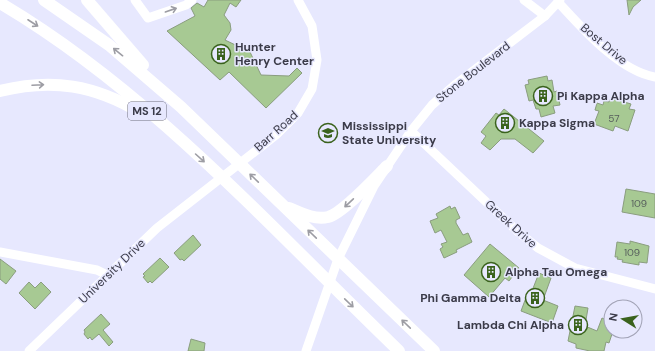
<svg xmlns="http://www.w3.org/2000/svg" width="655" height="351" viewBox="0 0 655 351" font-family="'DM Sans',sans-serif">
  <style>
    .building { fill: #a7c993; stroke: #8a9d7f }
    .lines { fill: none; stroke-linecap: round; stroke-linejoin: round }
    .minor { stroke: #fff; stroke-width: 9 }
    .major { stroke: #fff; stroke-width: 12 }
    .oneway { stroke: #9d9da4 }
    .labels { text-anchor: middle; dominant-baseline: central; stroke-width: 3; stroke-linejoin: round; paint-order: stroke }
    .number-label { font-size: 10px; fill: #565e5c }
    .shield { fill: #e7e8fe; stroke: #6f6f7f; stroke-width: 1 }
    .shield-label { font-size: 11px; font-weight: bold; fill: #3b3b49 }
    .street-label { font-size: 12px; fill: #3b3b49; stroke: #e7e8fe }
    .poi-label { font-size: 12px; font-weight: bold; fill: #3b3b49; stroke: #e7e8fe; text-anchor: start }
  </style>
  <rect width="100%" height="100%" fill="#e7e8fe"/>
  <g class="building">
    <polygon points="208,0 241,0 236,7 230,3 224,15 230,23 231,30 225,40 250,52 261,75 289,76 297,68 302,73 266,108 229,72 220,80 167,31 195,16 191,8 197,3 204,7"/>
    <polygon points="627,0 641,0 633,7 629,15"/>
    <polygon points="547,76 548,81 552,80 554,92 557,91 560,105 553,106 555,113 541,117 539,109 536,109 533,100 529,101 525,85 529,84 528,80"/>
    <polygon points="611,98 631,104 629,109 635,110 628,131 615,126 613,131 594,124 599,111 595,110 597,103 603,105 604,101 609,102"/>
    <polygon points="504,109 544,141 533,153 515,139 501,139 490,150 481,143 486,136 481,132 496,113 499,115"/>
    <polygon points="626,189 655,194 655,218 622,212"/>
    <polygon points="450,206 451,209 455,207 460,218 456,220 456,223 463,235 468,233 472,242 456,250 457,252 444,258 440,249 443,247 441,244 447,242 441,230 435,233 430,221 438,218 436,214"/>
    <polygon points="193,235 201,245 184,261 182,259 180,260 174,253"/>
    <polygon points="630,241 649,246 647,263 639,262 639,265 622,262 623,260 617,259 618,257 615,257 617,242 630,244"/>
    <polygon points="490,244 519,268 509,281 505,278 489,297 464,275"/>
    <polygon points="160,258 169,267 152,283 150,281 148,283 143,277 145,276 143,274"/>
    <polygon points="0,259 16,271 6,284 0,279"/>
    <polygon points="539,273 551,278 543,300 558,306 552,323 521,311 527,295 530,296"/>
    <polygon points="29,282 35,288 41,282 51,292 35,309 19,293"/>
    <polygon points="575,306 588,308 585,326 597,331 602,318 611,322 611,331 613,331 609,343 606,342 604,351 590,351 576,348 576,344 568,341"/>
    <polygon points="101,314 110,324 103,330 113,342 109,346 99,334 92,340 90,337 88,339 84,334 85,332 84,330"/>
    <polygon points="191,339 205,343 204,351 188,351"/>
  </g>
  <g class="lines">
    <g class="minor">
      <polyline points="135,0 148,18 186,5 192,0"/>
      <polyline points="524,0 545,16"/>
      <path d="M 558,2 C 582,28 619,71 655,77"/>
      <polyline points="411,131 517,231 538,248 575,268 655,289"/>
      <polyline points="0,252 97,270 107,275"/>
      <polyline points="29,351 157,228 276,135 298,113 312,89 317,60 312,26 298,0"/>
      <polyline points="306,351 338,259 374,186 411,131 432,105 456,84 545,16 560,0"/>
    </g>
    <g class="major">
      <polyline points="44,0 109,45 181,107 434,351"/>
      <polyline points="87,0 143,65"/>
      <path d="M 0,3 C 151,92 273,230 399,351"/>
      <path d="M 0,91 C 52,78 95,85 141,113"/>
      <path d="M 289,208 C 301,213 314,220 328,217 C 343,213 375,178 387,166"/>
    </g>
  </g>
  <defs><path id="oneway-shaft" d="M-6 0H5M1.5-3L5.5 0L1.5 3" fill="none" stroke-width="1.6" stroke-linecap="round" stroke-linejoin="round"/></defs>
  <g class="oneway">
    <use href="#oneway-shaft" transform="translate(171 10) rotate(-19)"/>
    <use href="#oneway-shaft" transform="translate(33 23) rotate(33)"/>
    <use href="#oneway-shaft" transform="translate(118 52) rotate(-141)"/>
    <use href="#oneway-shaft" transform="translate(38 85) rotate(-3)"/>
    <use href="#oneway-shaft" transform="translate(200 158) rotate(42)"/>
    <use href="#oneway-shaft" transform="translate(254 178) rotate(-136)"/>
    <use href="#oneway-shaft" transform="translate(349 203) rotate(137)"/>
    <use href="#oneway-shaft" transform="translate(312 234) rotate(-136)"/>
    <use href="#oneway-shaft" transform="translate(349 303) rotate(44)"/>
    <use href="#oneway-shaft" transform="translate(406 324) rotate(-136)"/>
  </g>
  <defs>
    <g id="building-ring" transform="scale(1)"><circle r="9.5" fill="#e7e8fe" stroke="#3a621d" stroke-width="1.5"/><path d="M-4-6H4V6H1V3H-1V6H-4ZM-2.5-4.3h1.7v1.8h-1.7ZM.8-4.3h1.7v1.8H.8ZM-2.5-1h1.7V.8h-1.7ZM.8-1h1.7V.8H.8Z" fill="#3a621d"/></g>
    <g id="university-ring" transform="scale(1)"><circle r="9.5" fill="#e7e8fe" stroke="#3a621d" stroke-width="1.5"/><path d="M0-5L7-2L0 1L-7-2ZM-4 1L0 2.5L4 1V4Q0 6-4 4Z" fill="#3a621d"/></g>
  </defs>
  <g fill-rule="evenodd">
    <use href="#building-ring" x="221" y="54"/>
    <use href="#building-ring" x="543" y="96"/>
    <use href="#building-ring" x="505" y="123"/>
    <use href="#university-ring" x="328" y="133"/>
    <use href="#building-ring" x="491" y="272"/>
    <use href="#building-ring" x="535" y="298"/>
    <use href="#building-ring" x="578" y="325"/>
  </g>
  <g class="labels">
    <g class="number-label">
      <text x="614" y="118">57</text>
      <text x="639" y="203">109</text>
      <text x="632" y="252">109</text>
    </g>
    <rect class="shield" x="128" y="102" width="38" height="18" rx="3"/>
    <g class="shield-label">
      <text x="147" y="111">MS 12</text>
    </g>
    <g class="street-label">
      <text transform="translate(604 44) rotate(40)">Bost Drive</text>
      <text transform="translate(473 72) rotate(-38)">Stone Boulevard</text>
      <text transform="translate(276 131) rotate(-42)">Barr Road</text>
      <text transform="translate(511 224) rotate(42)">Greek Drive</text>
      <text transform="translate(112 271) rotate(-44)">University Drive</text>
    </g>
    <g class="poi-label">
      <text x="235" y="47">Hunter<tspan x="235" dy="14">Henry Center</tspan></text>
      <text x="557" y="96">Pi Kappa Alpha</text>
      <text x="519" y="123">Kappa Sigma</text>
      <text x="342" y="126">Mississippi<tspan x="342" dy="14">State University</tspan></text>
      <text x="505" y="272">Alpha Tau Omega</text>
      <text x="521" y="298" text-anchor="end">Phi Gamma Delta</text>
      <text x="564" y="325" text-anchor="end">Lambda Chi Alpha</text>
    </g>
  </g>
  <g transform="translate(623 319) rotate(281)"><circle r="19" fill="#e7e8fe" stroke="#a2a3b6"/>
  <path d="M0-3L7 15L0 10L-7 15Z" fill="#3a621d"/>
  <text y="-6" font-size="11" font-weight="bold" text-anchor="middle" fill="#3b3b49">N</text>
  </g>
</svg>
